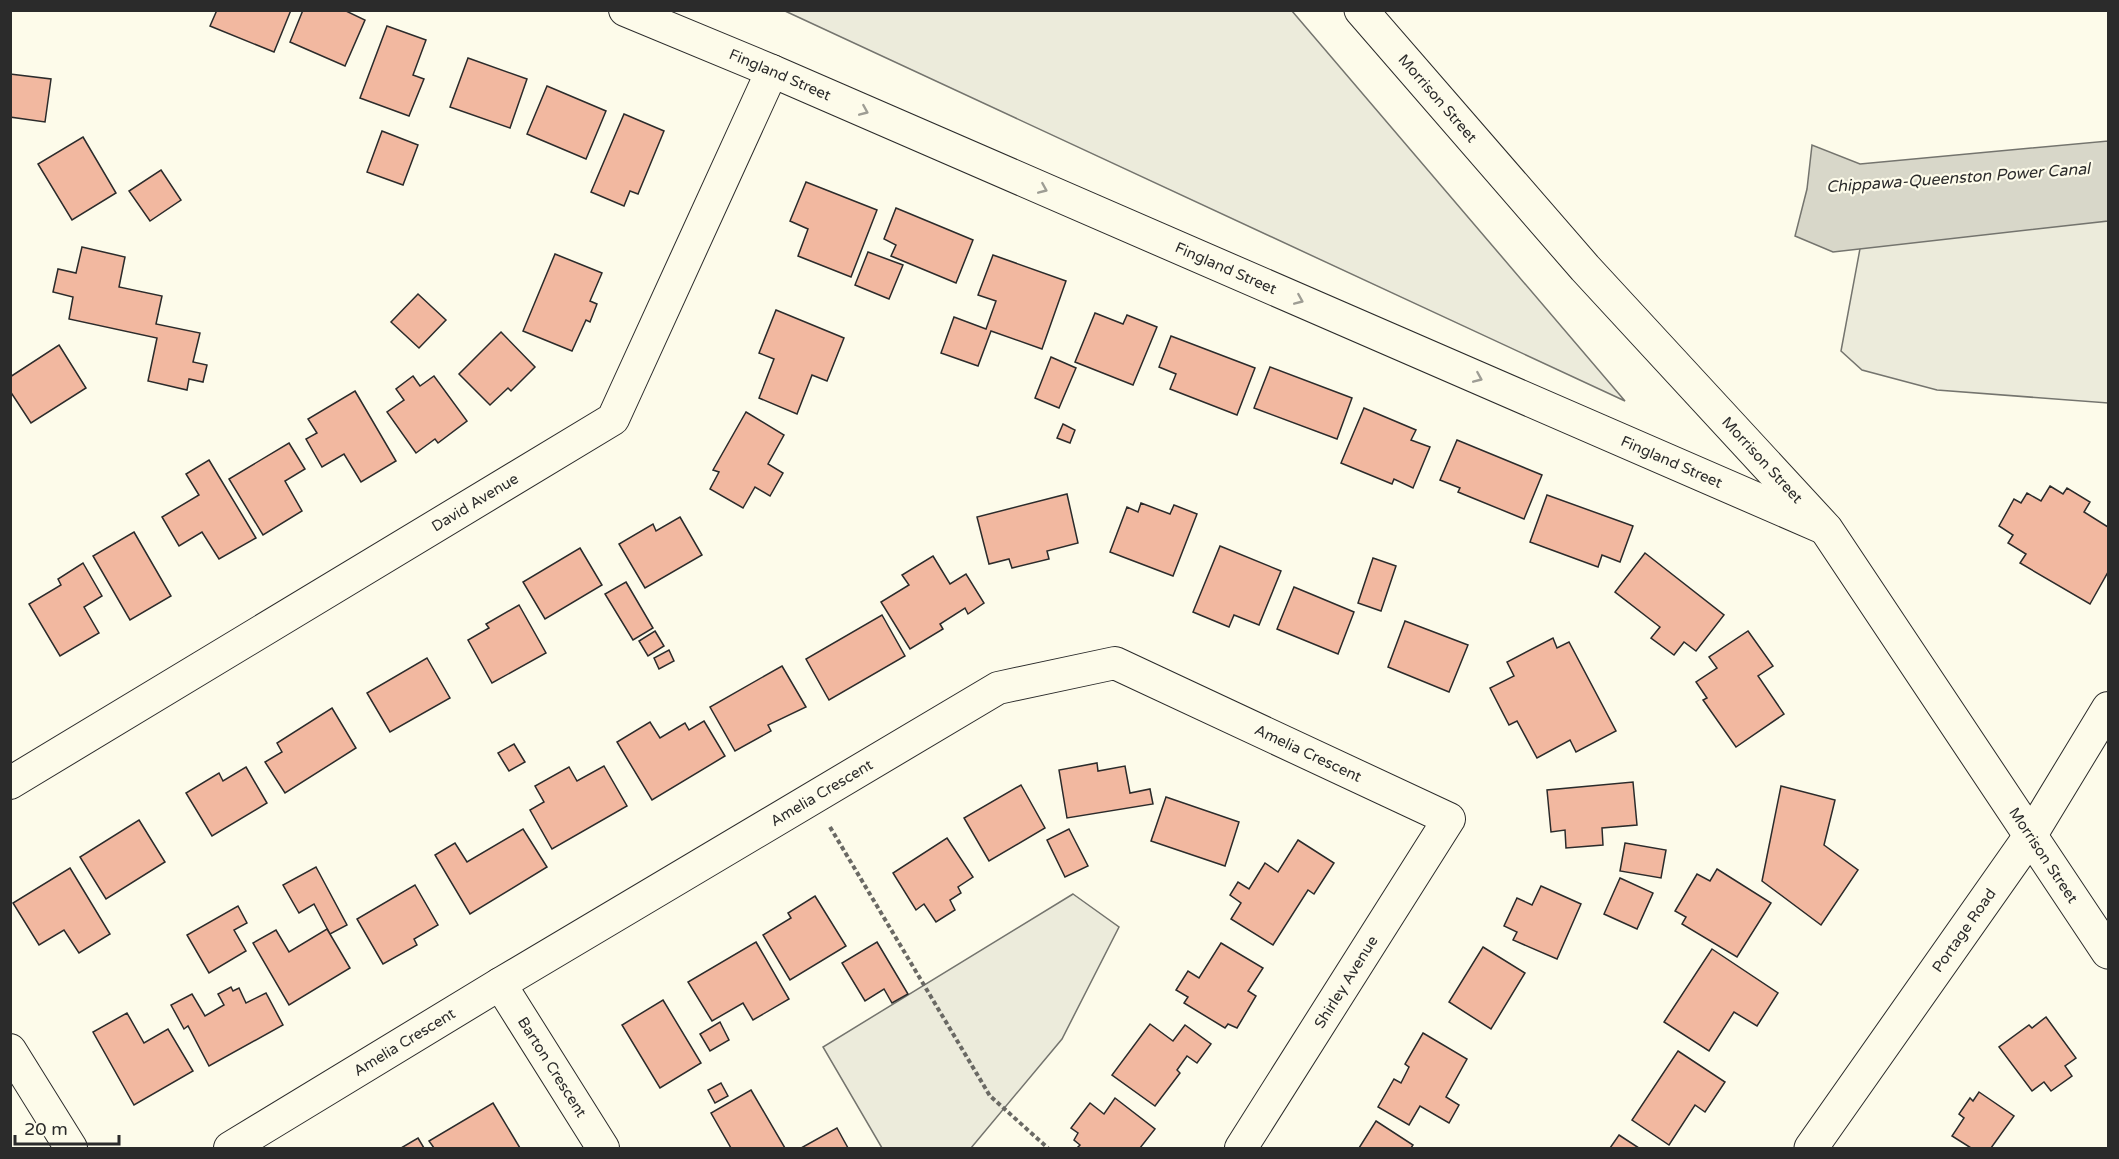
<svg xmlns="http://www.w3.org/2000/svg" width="2119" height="1159" viewBox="0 0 2119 1159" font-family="'Varela Round',sans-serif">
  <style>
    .green { fill: #ecebdb; stroke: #74746e; stroke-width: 1.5 }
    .water { fill: #d8d7c9; stroke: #74746e; stroke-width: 1.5 }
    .building { fill: #f2b8a0; stroke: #2b2b2b; stroke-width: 1.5 }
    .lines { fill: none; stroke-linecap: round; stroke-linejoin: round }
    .street-casing { stroke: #2b2b2b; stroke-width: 34 }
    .secondary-casing { stroke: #2b2b2b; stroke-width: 35 }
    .path { stroke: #6a6964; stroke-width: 4; stroke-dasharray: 4.5 3; stroke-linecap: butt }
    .street { stroke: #fdfbea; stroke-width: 32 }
    .secondary { stroke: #fdfbea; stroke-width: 33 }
    .oneway { stroke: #9e9d94 }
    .labels { text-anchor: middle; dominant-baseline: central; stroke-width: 4.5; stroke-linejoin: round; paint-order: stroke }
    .street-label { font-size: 15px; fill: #2b2b2b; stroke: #fdfbea }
    .water-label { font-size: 16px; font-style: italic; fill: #2b2b2b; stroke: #fdfbea }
  </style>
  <rect width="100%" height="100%" fill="#fdfbea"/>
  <g class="green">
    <polygon points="785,11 1292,11 1625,401"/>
    <polygon points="2108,189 2108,403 1937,390 1862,370 1841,351 1867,211"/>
    <polygon points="1073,894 1119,927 1062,1039 971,1148 882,1148 823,1047"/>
  </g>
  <polygon class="water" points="2108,141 2108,221 1833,252 1795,236 1807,189 1812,145 1860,164"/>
  <g class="building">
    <polygon points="217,10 291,10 274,52 210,26"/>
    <polygon points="303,10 344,10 365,20 345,66 290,42"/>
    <polygon points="387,26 426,40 413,75 424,79 409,116 360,98"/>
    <polygon points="468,58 527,79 510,128 450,107"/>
    <polygon points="10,74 51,79 45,122 10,117"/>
    <polygon points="547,86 606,111 586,159 527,134"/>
    <polygon points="624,114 664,131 638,194 630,191 624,206 591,192"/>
    <polygon points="382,131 418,145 403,185 367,172"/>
    <polygon points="83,137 116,193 72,220 38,164"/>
    <polygon points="161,170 181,200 150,221 129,191"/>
    <polygon points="806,182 877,210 851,277 798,256 808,229 790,221"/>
    <polygon points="896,208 973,240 956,283 891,256 896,245 884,239"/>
    <polygon points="82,247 125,257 119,287 162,296 156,324 200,333 193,362 207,365 203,382 189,379 187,390 148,381 157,338 69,319 73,297 53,292 58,269 76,273"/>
    <polygon points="868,252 903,265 889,299 855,285"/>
    <polygon points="555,254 602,273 590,301 597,304 590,322 586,320 572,351 523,331"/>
    <polygon points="993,255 1066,281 1042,349 991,331 978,366 941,353 954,317 986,329 996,301 978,295"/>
    <polygon points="418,294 446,320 419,348 391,322"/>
    <polygon points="776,310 844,338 827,381 812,375 797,414 759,398 774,359 759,353"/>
    <polygon points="1095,313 1123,324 1127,315 1157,327 1133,385 1075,362"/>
    <polygon points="501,332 535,367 511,391 508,388 490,405 459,374"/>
    <polygon points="1171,336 1255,368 1237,415 1170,389 1176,374 1159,367"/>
    <polygon points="59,345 86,388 31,423 10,391 10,377"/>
    <polygon points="1051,357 1076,368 1059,408 1035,398"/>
    <polygon points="1270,367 1352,398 1337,439 1254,408"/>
    <polygon points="413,376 420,386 434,376 467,421 438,443 435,439 416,453 387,412 404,400 396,389"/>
    <polygon points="355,391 396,461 361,482 344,454 322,467 306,439 317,433 308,419"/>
    <polygon points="1364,408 1416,430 1411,440 1430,447 1413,488 1394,479 1392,484 1341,463"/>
    <polygon points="746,412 784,435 768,464 783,473 770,496 755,487 743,508 710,489 719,472 713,470"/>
    <polygon points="1063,424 1075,430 1070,443 1057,438"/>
    <polygon points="1457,440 1542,475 1524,519 1458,492 1460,488 1440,480"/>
    <polygon points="289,443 305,469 285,481 302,511 263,535 229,479"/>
    <polygon points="209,460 256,538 219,559 202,532 179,546 162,517 199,495 186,474"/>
    <polygon points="2050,486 2063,494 2067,488 2090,502 2084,512 2108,527 2108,572 2090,604 2020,563 2026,554 2008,543 2013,535 1999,526 2014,499 2021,503 2027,493 2041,501"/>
    <polygon points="1067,494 1078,543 1047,551 1049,559 1012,568 1009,559 989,564 977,517"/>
    <polygon points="1547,495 1633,526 1620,562 1602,555 1598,567 1530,542"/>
    <polygon points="1141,503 1170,514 1174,505 1197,514 1173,576 1110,552 1127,507 1138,512"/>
    <polygon points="680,517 702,555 645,588 619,544 653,524 656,531"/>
    <polygon points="134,532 171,596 130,620 93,556"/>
    <polygon points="1220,546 1281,571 1259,625 1234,615 1229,627 1193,612"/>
    <polygon points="580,548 602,585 545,619 523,582"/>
    <polygon points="1645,553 1724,615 1696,651 1684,642 1674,655 1651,638 1660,627 1615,592"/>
    <polygon points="933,556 950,584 966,574 984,603 968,614 965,608 940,624 943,629 910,649 881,602 909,585 902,575"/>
    <polygon points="1373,558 1396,566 1381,611 1358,603"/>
    <polygon points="83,563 102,596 84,607 99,633 60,656 29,604 61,585 58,579"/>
    <polygon points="626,582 653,628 633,640 605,594"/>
    <polygon points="1294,587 1354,612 1338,654 1277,629"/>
    <polygon points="519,605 546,653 492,683 468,640 489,628 486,624"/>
    <polygon points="882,615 905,656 829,700 806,659"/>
    <polygon points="1405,621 1468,645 1449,692 1388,667"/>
    <polygon points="655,631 664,646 648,656 639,641"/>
    <polygon points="1748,631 1773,666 1758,676 1784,714 1736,747 1703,700 1707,698 1696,682 1717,668 1709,657"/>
    <polygon points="1553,638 1557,648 1569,642 1616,731 1576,752 1570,740 1537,758 1517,721 1509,725 1490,688 1514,676 1507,662"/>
    <polygon points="669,650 674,661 659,669 654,658"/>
    <polygon points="427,658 450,698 390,732 367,693"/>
    <polygon points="782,666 806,707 768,725 771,731 735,751 710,707"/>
    <polygon points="332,708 356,748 285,793 265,762 282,752 277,743"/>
    <polygon points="704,721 725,756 652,800 617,742 650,722 660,738 685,723 689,730"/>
    <polygon points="514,744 525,762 509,771 498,753"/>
    <polygon points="1097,763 1098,771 1125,766 1130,793 1150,789 1153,804 1067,818 1059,770"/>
    <polygon points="604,766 627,806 552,849 530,810 544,802 535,786 569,767 577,781"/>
    <polygon points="246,767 267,803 212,836 186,793 219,773 223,781"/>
    <polygon points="1633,782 1637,825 1602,828 1603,845 1566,848 1565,830 1551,832 1547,790"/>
    <polygon points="1021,785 1045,828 989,861 964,818"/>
    <polygon points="1781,786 1835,800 1824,845 1858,870 1821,925 1762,881"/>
    <polygon points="1166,797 1239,822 1225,866 1151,841"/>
    <polygon points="139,820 165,862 106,899 80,857"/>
    <polygon points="523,829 547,867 470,914 435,855 455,843 467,862"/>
    <polygon points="1069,829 1088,866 1065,877 1047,840"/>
    <polygon points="947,838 973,877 958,887 961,893 950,900 955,910 936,922 924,904 916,910 893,873"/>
    <polygon points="1298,840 1334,863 1314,894 1308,890 1273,945 1231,919 1241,903 1230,895 1238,882 1249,889 1265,863 1278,872"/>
    <polygon points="1625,843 1666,850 1661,878 1620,871"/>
    <polygon points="316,867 347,925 330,934 314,904 299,913 283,885"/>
    <polygon points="70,868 110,934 79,953 64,930 39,945 13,903"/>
    <polygon points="1717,869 1771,903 1737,957 1682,924 1686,917 1675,911 1697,874 1710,881"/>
    <polygon points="1620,878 1653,893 1637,929 1604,914"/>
    <polygon points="415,885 438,925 414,939 417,945 383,964 357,919"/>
    <polygon points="1541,886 1581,904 1557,959 1513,940 1517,932 1504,926 1517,898 1532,905"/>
    <polygon points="815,896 846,946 790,980 763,935 791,918 788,913"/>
    <polygon points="238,906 247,923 234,930 246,951 209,973 187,935"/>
    <polygon points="327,929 350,968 289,1005 253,943 276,930 289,952"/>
    <polygon points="756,942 789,999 753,1020 743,1003 712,1021 688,982"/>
    <polygon points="877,942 908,994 892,1003 884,989 865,1001 842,963"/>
    <polygon points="1221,943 1263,968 1248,991 1256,996 1237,1028 1228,1024 1225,1028 1184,1003 1188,997 1176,990 1188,971 1199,978"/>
    <polygon points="1483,947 1525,973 1491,1029 1449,1002"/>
    <polygon points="1712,949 1778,993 1757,1026 1734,1012 1709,1051 1664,1022"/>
    <polygon points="231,987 233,991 239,988 246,1003 266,993 283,1025 209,1066 188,1026 184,1029 171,1005 192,994 205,1016 224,1005 218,994"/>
    <polygon points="663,1000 701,1063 660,1088 622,1025"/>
    <polygon points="127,1013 144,1043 168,1029 193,1071 134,1105 93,1032"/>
    <polygon points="2046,1017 2076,1058 2065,1066 2072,1076 2051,1091 2044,1082 2032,1091 1999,1047 2029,1025 2032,1028"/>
    <polygon points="720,1022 729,1040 710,1051 700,1034"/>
    <polygon points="1150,1024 1173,1041 1185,1025 1211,1044 1197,1063 1187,1056 1177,1070 1180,1073 1155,1106 1112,1075"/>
    <polygon points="1423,1033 1467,1059 1446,1097 1459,1105 1449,1123 1420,1106 1409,1125 1378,1107 1394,1079 1401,1083 1409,1067 1405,1064"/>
    <polygon points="1678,1051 1725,1082 1705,1112 1695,1105 1669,1145 1632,1120"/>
    <polygon points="721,1083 728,1096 715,1103 708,1090"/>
    <polygon points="751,1090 785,1148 731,1148 711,1113"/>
    <polygon points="1979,1092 2014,1116 1991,1148 1971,1148 1952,1136 1964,1118 1959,1114 1970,1098 1973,1101"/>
    <polygon points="1115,1098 1155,1129 1140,1148 1077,1148 1080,1145 1074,1140 1078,1133 1071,1128 1090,1103 1104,1114"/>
    <polygon points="493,1103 520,1148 434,1148 429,1141"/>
    <polygon points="1376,1121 1413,1145 1411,1148 1359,1148"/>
    <polygon points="837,1128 848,1148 801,1148"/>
    <polygon points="1619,1135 1639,1148 1610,1148"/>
    <polygon points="418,1138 424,1148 401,1148"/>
  </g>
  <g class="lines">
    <g class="street-casing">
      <g id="street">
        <path id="s1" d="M 625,10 L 772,71 L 1826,529"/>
        <path id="s2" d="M 10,783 L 613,419 L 772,71"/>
        <polyline points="2031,835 2108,708"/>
        <path id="s3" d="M 500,984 L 603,1148"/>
        <polyline points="10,1050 71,1148"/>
        <path id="s4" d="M 230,1148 L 500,984 L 998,688 L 1115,663 L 1449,819 L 1241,1148"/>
      </g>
    </g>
    <g class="secondary-casing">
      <g id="secondary">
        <path id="s5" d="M 1361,10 L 1585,268 L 1826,529 L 2108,952"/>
        <path id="s6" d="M 1811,1148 L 2031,835"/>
      </g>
    </g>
    <polyline class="path" points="830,827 990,1096 1048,1148"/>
    <use href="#street" class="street"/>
    <use href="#secondary" class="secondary"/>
  </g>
  <defs><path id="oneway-chevron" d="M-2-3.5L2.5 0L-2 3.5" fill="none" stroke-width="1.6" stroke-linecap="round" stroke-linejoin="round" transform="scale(1.5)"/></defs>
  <g class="oneway">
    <use href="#oneway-chevron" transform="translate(864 111) rotate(23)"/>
    <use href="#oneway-chevron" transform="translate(1043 189) rotate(23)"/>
    <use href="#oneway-chevron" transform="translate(1299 300) rotate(23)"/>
    <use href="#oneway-chevron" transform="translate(1478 378) rotate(23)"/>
  </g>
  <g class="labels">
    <g class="street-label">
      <text stroke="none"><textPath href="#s1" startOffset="168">Fingland Street</textPath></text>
      <text stroke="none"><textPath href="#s5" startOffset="117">Morrison Street</textPath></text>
      <text stroke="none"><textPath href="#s1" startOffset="654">Fingland Street</textPath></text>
      <text stroke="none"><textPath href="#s5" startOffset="603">Morrison Street</textPath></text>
      <text stroke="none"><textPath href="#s1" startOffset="1140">Fingland Street</textPath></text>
      <text stroke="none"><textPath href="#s2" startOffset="543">David Avenue</textPath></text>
      <text stroke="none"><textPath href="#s4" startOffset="1228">Amelia Crescent</textPath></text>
      <text stroke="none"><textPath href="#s4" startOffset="690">Amelia Crescent</textPath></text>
      <text stroke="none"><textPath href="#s5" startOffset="1089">Morrison Street</textPath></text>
      <text stroke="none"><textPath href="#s6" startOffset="266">Portage Road</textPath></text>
      <text transform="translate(1346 982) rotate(-58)">Shirley Avenue</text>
      <text stroke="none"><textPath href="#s4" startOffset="204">Amelia Crescent</textPath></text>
      <text stroke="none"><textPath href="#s3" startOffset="98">Barton Crescent</textPath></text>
    </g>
    <g class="water-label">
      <text transform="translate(1958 178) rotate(-4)">Chippawa-Queenston Power Canal</text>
    </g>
  </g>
  <rect width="2119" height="1159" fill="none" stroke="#2b2b2b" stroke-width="24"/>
  <path d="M15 1135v9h104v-9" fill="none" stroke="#2b2b2b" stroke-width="3"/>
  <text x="24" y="1135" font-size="18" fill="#2b2b2b" stroke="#fdfbea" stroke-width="4.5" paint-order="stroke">20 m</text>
</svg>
